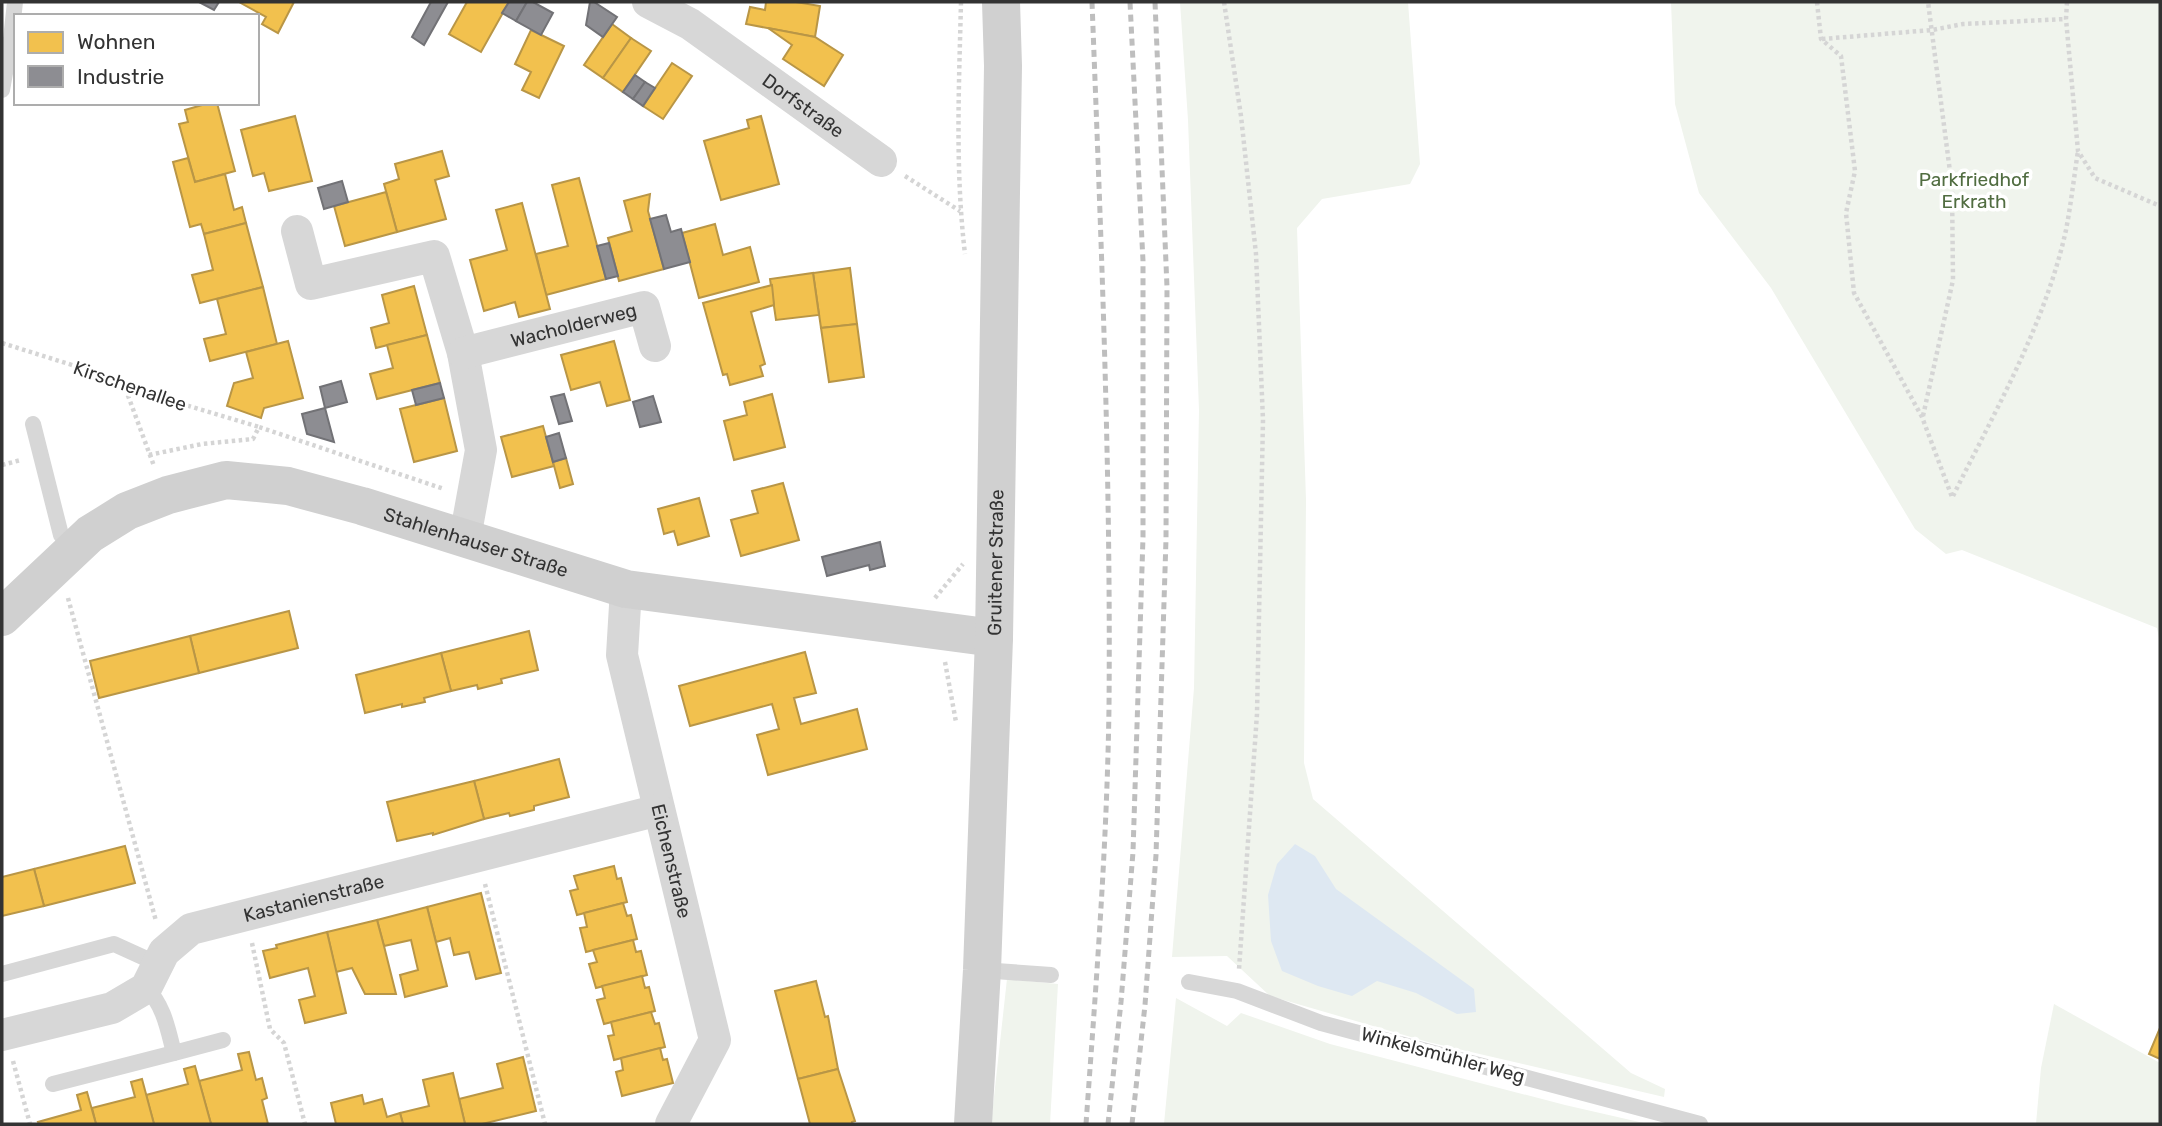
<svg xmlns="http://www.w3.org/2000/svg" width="2162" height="1126" viewBox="0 0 2162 1126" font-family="Rubik,sans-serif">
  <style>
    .green { fill: #f0f4ed }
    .water { fill: #dee8f2 }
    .homes { fill: #f2c14e; stroke: #b99646; stroke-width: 2 }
    .industry { fill: #8d8d92; stroke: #727276; stroke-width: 2 }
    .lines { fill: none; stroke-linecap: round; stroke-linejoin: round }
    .path { stroke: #d5d5d5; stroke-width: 4.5; stroke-dasharray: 3.5 3.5; stroke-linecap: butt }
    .lane { stroke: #d7d7d7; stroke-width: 16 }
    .street { stroke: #d7d7d7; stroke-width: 32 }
    .secondary { stroke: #d0d0d0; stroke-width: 38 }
    .rail { stroke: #bebebe; stroke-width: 5; stroke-dasharray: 7 5; stroke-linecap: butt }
    .labels { text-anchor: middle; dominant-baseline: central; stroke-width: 7; stroke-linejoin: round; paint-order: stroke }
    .street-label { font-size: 19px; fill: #333; stroke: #fff }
    .park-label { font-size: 19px; fill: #516d41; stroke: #fff }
  </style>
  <rect width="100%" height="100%" fill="#fff"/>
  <g class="green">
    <polygon points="1180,2 1408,2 1420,164 1410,184 1322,199 1297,228 1306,500 1304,763 1313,799 1631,1073 1665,1089 1664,1097 1428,1042 1270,996 1227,956 1172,957 1194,688 1199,410 1188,120"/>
    <polygon points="1671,2 2160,2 2160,643 2157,628 1962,550 1946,554 1915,529 1771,288 1699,193 1675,104"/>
    <polygon points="1007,979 1058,984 1050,1124 991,1124"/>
    <polygon points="1176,998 1227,1026 1241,1013 1330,1044 1565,1105 1648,1124 1164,1124"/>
    <polygon points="2054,1004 2160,1063 2160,1124 2036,1124 2041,1068"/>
  </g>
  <polygon class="water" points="1295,844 1315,856 1336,889 1474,989 1476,1012 1457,1014 1416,993 1377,981 1352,996 1318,986 1282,971 1271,941 1268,895 1277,864"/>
  <g class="homes">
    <polygon points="239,2 294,2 278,33 262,24 266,17"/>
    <polygon points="467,2 509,2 481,52 449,34"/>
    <polygon points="766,2 796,2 820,6 815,37 746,24 750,7 765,10"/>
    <polygon points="612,24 631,38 603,78 584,65"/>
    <polygon points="768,28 815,37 843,55 824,86 783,59 792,45"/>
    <polygon points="531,30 564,46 539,98 522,90 531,72 515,64"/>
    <polygon points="631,38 651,51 623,92 603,78"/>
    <polygon points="672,63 692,76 663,119 643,106"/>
    <polygon points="209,103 217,103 235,171 195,182 179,124 188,122 185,110"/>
    <polygon points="295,116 312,181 269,191 264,173 253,176 241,130"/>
    <polygon points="761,116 779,184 721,200 704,141 749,128 747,120"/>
    <polygon points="442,151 449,176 435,180 446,219 397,232 384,184 399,179 395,164"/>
    <polygon points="188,158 195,182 225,174 234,210 242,207 246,223 204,234 201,224 190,227 173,162"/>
    <polygon points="579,178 606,279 546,295 536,254 568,246 552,185"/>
    <polygon points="386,192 397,232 345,246 334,206"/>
    <polygon points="650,194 648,211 664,269 619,281 608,238 632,231 624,201"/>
    <polygon points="522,203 550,309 519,317 515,302 484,311 470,260 507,250 496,210"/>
    <polygon points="246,223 263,287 200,303 192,275 213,270 204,234"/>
    <polygon points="715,224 723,255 750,247 759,282 699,298 682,233"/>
    <polygon points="850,268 857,324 821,328 813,273"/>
    <polygon points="813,273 819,315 776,320 770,279"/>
    <polygon points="772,285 774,305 751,312 765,364 760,366 763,376 730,385 727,374 723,375 703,303"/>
    <polygon points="414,286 427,335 376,348 371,328 389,323 382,295"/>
    <polygon points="263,287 277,344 210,361 204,339 226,334 217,299"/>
    <polygon points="857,324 864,377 829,382 821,328"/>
    <polygon points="427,335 440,383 377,399 370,374 393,368 387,345"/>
    <polygon points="288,341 303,398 264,408 261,418 227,406 234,383 253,378 246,352"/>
    <polygon points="614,341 630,400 607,406 600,382 571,390 561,355"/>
    <polygon points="772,394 785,447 734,460 724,421 747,415 744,402"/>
    <polygon points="444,398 457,451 414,462 400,409"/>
    <polygon points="543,426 554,466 512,477 501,437"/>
    <polygon points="566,458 573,484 560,488 553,462"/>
    <polygon points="783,483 799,540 741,556 731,520 758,513 752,491"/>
    <polygon points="699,498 709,536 678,545 674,531 664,534 658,509"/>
    <polygon points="289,611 298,648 199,673 190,636"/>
    <polygon points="529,631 538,670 501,679 502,683 478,689 477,685 451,691 441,653"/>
    <polygon points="190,636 199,673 99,698 90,661"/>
    <polygon points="805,652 816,693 794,698 801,724 857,709 867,749 768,775 757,735 779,729 772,704 690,726 679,686"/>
    <polygon points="441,653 451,691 424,698 425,702 402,707 402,704 365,713 356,675"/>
    <polygon points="559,759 569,797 534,806 534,810 510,816 509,813 484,819 474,781"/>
    <polygon points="474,781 484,819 433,835 433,833 397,841 387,802"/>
    <polygon points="125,846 135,883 44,906 34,869"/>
    <polygon points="614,866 617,879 621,878 627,902 577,915 570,891 578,889 574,876"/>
    <polygon points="34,869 44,906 2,916 2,877"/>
    <polygon points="481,893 501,973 476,979 469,952 454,955 450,938 436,942 427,907"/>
    <polygon points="623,903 627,916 631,915 637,939 586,952 580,928 587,927 584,913"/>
    <polygon points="427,907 447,986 405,997 400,975 418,970 411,940 384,946 377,920"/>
    <polygon points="377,920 384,946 396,994 365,994 352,968 336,972 327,932"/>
    <polygon points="327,932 346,1013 305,1023 299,1000 315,996 308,968 270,978 263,951 277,948 276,945"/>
    <polygon points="633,940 636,952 641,951 647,975 596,988 589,964 597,962 593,950"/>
    <polygon points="642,976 645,988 649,987 655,1011 604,1024 597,1000 605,998 602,986"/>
    <polygon points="816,981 825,1017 828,1016 838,1069 798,1079 775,991"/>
    <polygon points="651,1012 655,1024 659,1023 665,1047 614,1060 608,1036 614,1035 611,1022"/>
    <polygon points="2160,1028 2160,1059 2149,1054"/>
    <polygon points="660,1048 663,1060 667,1059 673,1083 622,1096 616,1072 623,1070 621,1058"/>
    <polygon points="249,1052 256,1080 262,1078 267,1098 262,1100 268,1124 211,1124 199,1081 242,1070 238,1054"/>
    <polygon points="523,1057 536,1111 482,1124 465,1124 459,1099 503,1088 497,1064"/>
    <polygon points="195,1066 211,1124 154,1124 146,1095 188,1084 184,1069"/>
    <polygon points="838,1069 855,1121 852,1122 852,1124 810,1124 798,1079"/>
    <polygon points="453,1073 465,1124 403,1124 400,1113 429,1106 423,1080"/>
    <polygon points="142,1079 154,1124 96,1124 92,1108 135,1097 131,1082"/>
    <polygon points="87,1092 96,1124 39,1124 38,1122 81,1110 77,1095"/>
    <polygon points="362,1095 364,1104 382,1099 387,1117 400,1113 403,1124 336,1124 331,1103"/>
  </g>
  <g class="industry">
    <polygon points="199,2 219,2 214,10"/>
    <polygon points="431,2 448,2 424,45 412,37"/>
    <polygon points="509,2 527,2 516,21 502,13"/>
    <polygon points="527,2 533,2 553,13 541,35 516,21"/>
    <polygon points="590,2 594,2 617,17 603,37 586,25"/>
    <polygon points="635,75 645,82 633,99 623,92"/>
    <polygon points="645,82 655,88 643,106 633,99"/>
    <polygon points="342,181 348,202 324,209 318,188"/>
    <polygon points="666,215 671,232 681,229 690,262 664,269 650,219"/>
    <polygon points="609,243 618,276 606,279 597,246"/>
    <polygon points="341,381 347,402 325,408 320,387"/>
    <polygon points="440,383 444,398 416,405 412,390"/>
    <polygon points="564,394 572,421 559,424 551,397"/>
    <polygon points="653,396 661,422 640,427 633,402"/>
    <polygon points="325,408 334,442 307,434 302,414"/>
    <polygon points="559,433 566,458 553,462 546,437"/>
    <polygon points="880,542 885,566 870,570 869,565 827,576 822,557"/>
  </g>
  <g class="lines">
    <g class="path">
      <path d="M 961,2 C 959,86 955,170 965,254"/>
      <polyline points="1224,2 1241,116 1256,254 1263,420 1257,714 1239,969"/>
      <polyline points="1817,2 1821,39 1841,56 1855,171 1846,213 1854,293 1922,417 1952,497"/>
      <polyline points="2067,2 2066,19 2078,151 2095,178 2160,206"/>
      <polyline points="1822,39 1932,30 1963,24 2066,19"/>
      <polyline points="905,176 960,211"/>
      <polyline points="2,343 123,381 172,401 259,427"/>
      <polyline points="123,382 154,466"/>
      <polyline points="1923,416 1953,280 1952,187 1928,2"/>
      <polyline points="149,455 202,444 253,439 259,427 444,489"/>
      <polyline points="2,465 21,460"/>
      <path d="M 1953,496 C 1995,411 2045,325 2066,230 C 2071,204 2074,177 2078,151"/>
      <polyline points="68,598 156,921"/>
      <polyline points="935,598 963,564"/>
      <polyline points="945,662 956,722"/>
      <polyline points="485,884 545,1124"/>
      <polyline points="252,943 270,1029 284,1043 305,1124"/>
      <polyline points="13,1061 30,1124"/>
    </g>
    <g class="lane">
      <polyline points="2,90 11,39 15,2"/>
      <polyline points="33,424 61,535 73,549"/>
      <polyline points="982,970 1051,975"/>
      <polyline points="2,974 114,944 158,964"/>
      <polyline points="1189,982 1237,991 1321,1023 1700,1124"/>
      <polyline points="174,1053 223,1040"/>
      <path d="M 53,1084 L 174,1053 C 168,1030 164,1005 146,988"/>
    </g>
    <g class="street">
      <path id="s1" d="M 648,2 L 690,24 L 881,161"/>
      <polyline points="297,231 311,284 434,256 463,353 481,450 465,538"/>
      <path id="s2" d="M 463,353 L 644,307 L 655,346"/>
      <path id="s3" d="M 626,589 L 622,655 L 715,1040 L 671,1124"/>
      <path id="s4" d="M 2,1035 L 112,1008 L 146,988 L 164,952 L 191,929 L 659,810"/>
    </g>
    <g class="secondary">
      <path id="s5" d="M 2,617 L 90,534 L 127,511 L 168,495 L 226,480 L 288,486 L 362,506 L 626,589 L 994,638"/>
      <path id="s6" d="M 973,1124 L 982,970 L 994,638 L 1003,66 L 1001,2"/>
    </g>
    <g class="rail">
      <path d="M 1086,1124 C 1096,985 1107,846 1109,707 C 1111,472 1101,237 1092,2"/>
      <polyline points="1108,1124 1121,1002 1133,852 1143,537 1143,261 1130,2"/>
      <polyline points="1132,1124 1145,1005 1156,855 1166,539 1167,287 1155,2"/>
    </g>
  </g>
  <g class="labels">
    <g class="street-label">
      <text stroke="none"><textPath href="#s1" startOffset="187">Dorfstraße</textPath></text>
      <text stroke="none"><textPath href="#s2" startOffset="114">Wacholderweg</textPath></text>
      <text transform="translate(130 386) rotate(19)">Kirschenallee</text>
      <text stroke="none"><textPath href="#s5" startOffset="527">Stahlenhauser Straße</textPath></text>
      <text stroke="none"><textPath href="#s6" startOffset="562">Gruitener Straße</textPath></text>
      <text stroke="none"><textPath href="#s3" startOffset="278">Eichenstraße</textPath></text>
      <text stroke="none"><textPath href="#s4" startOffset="355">Kastanienstraße</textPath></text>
      <text transform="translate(1443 1055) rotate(15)">Winkelsmühler Weg</text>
    </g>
    <g class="park-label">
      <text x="1974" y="179">Parkfriedhof<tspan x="1974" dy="22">Erkrath</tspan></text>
    </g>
  </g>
  <rect width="2162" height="1126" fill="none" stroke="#333333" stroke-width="7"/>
  <rect x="14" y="14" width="245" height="91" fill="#ffffff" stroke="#adadad" stroke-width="2"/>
  <rect x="28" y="32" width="35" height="21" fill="#f2c14e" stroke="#adadad" stroke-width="2"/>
  <text x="77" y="49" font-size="21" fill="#333333">Wohnen</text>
  <rect x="28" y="66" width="35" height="21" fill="#8d8d92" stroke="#adadad" stroke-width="2"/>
  <text x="77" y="84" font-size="21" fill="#333333">Industrie</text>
</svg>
